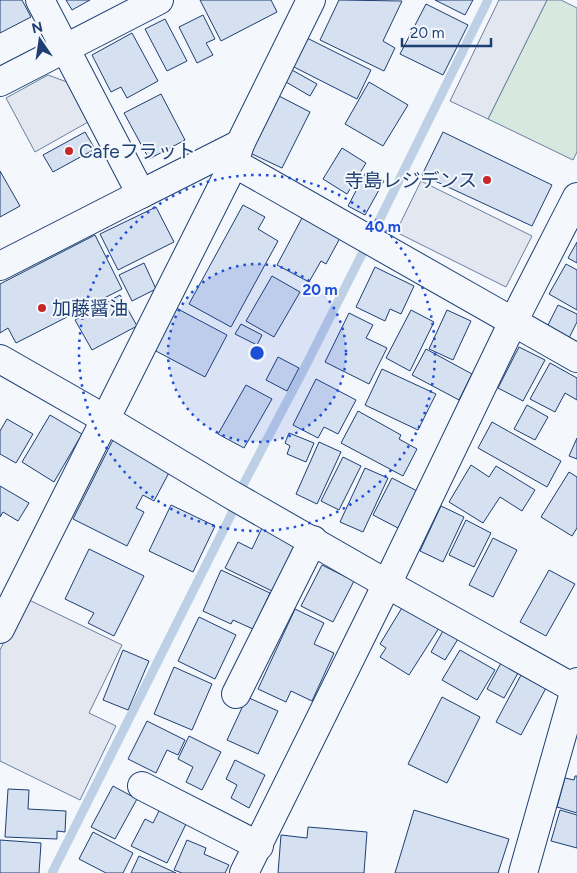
<svg xmlns="http://www.w3.org/2000/svg" width="577" height="873" viewBox="0 0 577 873" font-family="Figtree,'Noto Sans JP',sans-serif">
  <style>
    .green { fill: #d7e8df; stroke: #687fa3 }
    .parking { fill: #e3e8f0; stroke: #687fa3 }
    .lines { fill: none; stroke-linecap: round; stroke-linejoin: round }
    .stream { stroke: #bed0e5; stroke-width: 9 }
    .building { fill: #d5e0f0; stroke: #1d3f73 }
    .minor-casing { stroke: #1d3f73; stroke-width: 30 }
    .minor { stroke: #f4f7fb; stroke-width: 28 }
    .ring { fill: none; stroke: #1d4ed8; stroke-width: 2.5; stroke-dasharray: 2.5 5 }
    .poi-dot { fill: #c62828; stroke: #f4f7fb; stroke-width: 2 }
    .labels { text-anchor: middle; dominant-baseline: central; stroke-width: 4; stroke-linejoin: round; paint-order: stroke }
    .poi-label { font-size: 19px; fill: #1d3f73; stroke: #f4f7fb; text-anchor: start }
    .centre { fill: #1d4ed8; stroke: #f4f7fb; stroke-width: 2.5 }
    .ring-label { font-size: 15px; text-anchor: middle; font-weight: bold; fill: #1d4ed8; stroke: #f4f7fb; stroke-width: 4; stroke-linejoin: round; paint-order: stroke }
  </style>
  <rect width="100%" height="100%" fill="#f4f7fb"/>
  <polygon class="green" points="547,0 561,0 577,8 577,152 573,160 488,119"/>
  <g class="parking">
    <polygon points="499,0 547,0 488,119 450,101"/>
    <polygon points="48,75 67,82 88,122 35,152 6,98"/>
    <polygon points="421,181 532,236 506,287 396,232"/>
    <polygon points="25,598 122,645 89,713 116,726 80,800 0,761 0,650"/>
  </g>
  <g class="lines">
    <g class="stream">
      <polyline points="376,227 488,0"/>
      <polyline points="52,873 233,511 243,485 302,373 364,250"/>
    </g>
  </g>
  <g class="building">
    <polygon points="0,0 22,0 31,17 0,33"/>
    <polygon points="66,0 90,0 72,10"/>
    <polygon points="200,0 271,0 277,12 221,41"/>
    <polygon points="339,0 402,1 383,41 395,48 384,71 320,40"/>
    <polygon points="435,0 473,0 465,15"/>
    <polygon points="426,4 468,25 443,75 400,54"/>
    <polygon points="203,15 215,39 206,43 213,55 197,63 179,27"/>
    <polygon points="165,19 187,61 167,71 145,29"/>
    <polygon points="132,33 158,81 127,98 121,87 111,92 92,55"/>
    <polygon points="307,38 371,70 357,99 292,66"/>
    <polygon points="292,70 317,84 310,96 286,82"/>
    <polygon points="369,82 408,105 383,146 345,124"/>
    <polygon points="161,94 185,140 149,159 124,113"/>
    <polygon points="279,96 310,112 282,168 250,153"/>
    <polygon points="85,132 95,149 53,172 43,155"/>
    <polygon points="443,132 552,185 532,226 422,175"/>
    <polygon points="342,148 366,163 347,194 323,179"/>
    <polygon points="0,171 20,206 0,217"/>
    <polygon points="366,172 384,181 365,215 348,206"/>
    <polygon points="243,205 265,217 258,229 278,241 231,327 189,304"/>
    <polygon points="156,207 174,242 118,270 100,234"/>
    <polygon points="302,218 340,238 326,264 321,261 309,282 277,265"/>
    <polygon points="95,235 122,289 16,343 8,328 0,333 0,284"/>
    <polygon points="577,242 577,263 568,258"/>
    <polygon points="144,263 156,289 132,301 119,275"/>
    <polygon points="566,264 577,270 577,310 549,294"/>
    <polygon points="375,267 414,286 401,314 390,309 385,321 356,307"/>
    <polygon points="272,276 300,292 274,337 246,321"/>
    <polygon points="120,295 137,326 92,350 75,320"/>
    <polygon points="558,305 577,314 577,322 569,338 547,327"/>
    <polygon points="176,308 227,335 205,377 154,350"/>
    <polygon points="411,310 434,322 410,371 386,358"/>
    <polygon points="447,310 471,321 453,360 429,349"/>
    <polygon points="349,313 373,325 366,338 387,348 369,384 325,362"/>
    <polygon points="241,324 262,335 257,345 235,334"/>
    <polygon points="519,347 545,360 523,401 498,388"/>
    <polygon points="426,349 472,374 459,400 412,375"/>
    <polygon points="278,357 299,368 287,391 266,380"/>
    <polygon points="550,363 577,378 577,400 565,393 555,412 530,399"/>
    <polygon points="382,369 436,394 418,430 365,405"/>
    <polygon points="316,379 356,400 338,434 324,427 318,438 293,425"/>
    <polygon points="246,385 272,399 244,448 218,434"/>
    <polygon points="527,405 548,417 535,440 514,429"/>
    <polygon points="358,411 401,435 399,439 417,449 403,476 341,443"/>
    <polygon points="50,415 82,434 54,482 22,462"/>
    <polygon points="7,419 33,434 16,463 0,454 0,431"/>
    <polygon points="492,422 561,461 547,487 478,448"/>
    <polygon points="289,433 314,443 306,462 287,454 290,446 285,443"/>
    <polygon points="114,438 172,467 154,501 143,495 136,508 144,512 127,546 73,519"/>
    <polygon points="577,438 577,459 569,456"/>
    <polygon points="319,442 341,452 317,504 296,494"/>
    <polygon points="343,457 361,466 339,510 321,501"/>
    <polygon points="471,465 489,477 496,466 535,490 522,511 500,497 483,523 449,502"/>
    <polygon points="365,468 388,478 363,532 340,522"/>
    <polygon points="569,472 577,477 577,528 572,536 541,517"/>
    <polygon points="392,478 419,492 400,529 373,515"/>
    <polygon points="0,486 29,503 18,521 3,512 0,517"/>
    <polygon points="171,505 215,526 193,572 149,551"/>
    <polygon points="441,506 464,517 443,562 420,551"/>
    <polygon points="466,520 491,533 474,567 449,555"/>
    <polygon points="262,528 297,545 274,592 225,568 238,542 252,549"/>
    <polygon points="493,538 517,550 493,597 469,585"/>
    <polygon points="89,549 144,576 114,636 88,623 94,613 65,599"/>
    <polygon points="322,565 354,581 333,622 301,606"/>
    <polygon points="221,570 270,593 253,629 233,620 231,624 203,611"/>
    <polygon points="549,570 575,584 546,636 520,622"/>
    <polygon points="403,606 439,628 409,675 380,657 386,648 380,644"/>
    <polygon points="295,609 324,623 314,644 334,653 312,701 291,691 286,702 258,689"/>
    <polygon points="199,617 236,635 215,679 178,661"/>
    <polygon points="443,631 458,639 445,660 431,652"/>
    <polygon points="123,650 149,661 128,710 103,700"/>
    <polygon points="460,650 495,670 477,700 442,680"/>
    <polygon points="501,663 518,673 504,698 487,689"/>
    <polygon points="174,667 212,684 192,730 154,714"/>
    <polygon points="521,675 546,688 521,735 496,722"/>
    <polygon points="247,697 278,711 258,754 227,740"/>
    <polygon points="442,697 480,717 447,783 408,764"/>
    <polygon points="147,721 185,740 178,755 167,750 156,773 128,759"/>
    <polygon points="189,736 221,752 202,790 186,782 193,767 178,759"/>
    <polygon points="235,760 265,775 249,808 231,798 237,785 226,779"/>
    <polygon points="575,776 577,776 577,813 557,807 565,778 574,780"/>
    <polygon points="113,786 137,799 115,839 91,827"/>
    <polygon points="8,789 29,790 28,809 66,811 65,832 57,831 57,839 5,837"/>
    <polygon points="160,809 187,822 167,863 131,846 145,819 153,823"/>
    <polygon points="414,810 509,839 498,873 395,873"/>
    <polygon points="560,810 577,815 577,848 551,841"/>
    <polygon points="308,827 367,832 364,873 278,873 281,835 307,838"/>
    <polygon points="93,832 133,853 123,873 106,873 79,859"/>
    <polygon points="0,840 41,843 39,873 0,873"/>
    <polygon points="187,840 206,848 204,854 229,865 225,873 182,873 174,870"/>
    <polygon points="139,856 176,873 131,873"/>
  </g>
  <g class="lines">
    <g class="minor-casing">
      <g id="minor">
        <polyline points="0,82 159,0"/>
        <polyline points="234,163 577,358"/>
        <polyline points="141,194 240,144"/>
        <polyline points="0,266 141,194 40,0"/>
        <polyline points="0,359 105,419 230,494 387,584 577,690"/>
        <polyline points="0,629 234,163 240,144 311,0"/>
        <polyline points="236,694 313,540"/>
        <polyline points="142,786 259,846"/>
        <polyline points="244,873 387,584 513,322 577,197"/>
        <polyline points="523,873 577,682"/>
      </g>
    </g>
    <use href="#minor" class="minor"/>
  </g>
  <circle cx="257" cy="353" r="89" fill="#1d4ed8" fill-opacity=".12"/>
  <g class="ring">
    <circle cx="257" cy="353" r="89"/>
    <circle cx="257" cy="353" r="178"/>
  </g>
  <g class="poi-dot">
    <circle cx="69" cy="151" r="5"/>
    <circle cx="487" cy="180" r="5"/>
    <circle cx="42" cy="308" r="5"/>
  </g>
  <g class="labels">
    <g class="poi-label">
      <text x="79" y="151">Cafeフラット</text>
      <text x="477" y="180" text-anchor="end">寺島レジデンス</text>
      <text x="52" y="308">加藤醤油</text>
    </g>
  </g>
  <circle cx="257" cy="353" r="8" class="centre"/>
  <g class="ring-label">
    <text x="383" y="232">40 m</text>
    <text x="320" y="295">20 m</text>
  </g>
  <g transform="translate(40 40) rotate(347)" stroke="#f4f7fb" stroke-width="4" paint-order="stroke">
  <path d="M0-4L9 19L0 12L-9 19Z" fill="#1d3f73"/>
  <text y="-8" font-size="14" font-weight="bold" text-anchor="middle" fill="#1d3f73">N</text>
  </g>
  <path d="M402 38v8h89v-8" fill="none" stroke="#1d3f73" stroke-width="2.5"/>
  <text x="410" y="38" font-size="15" fill="#1d3f73" stroke="#f4f7fb" stroke-width="4" paint-order="stroke">20 m</text>
</svg>
